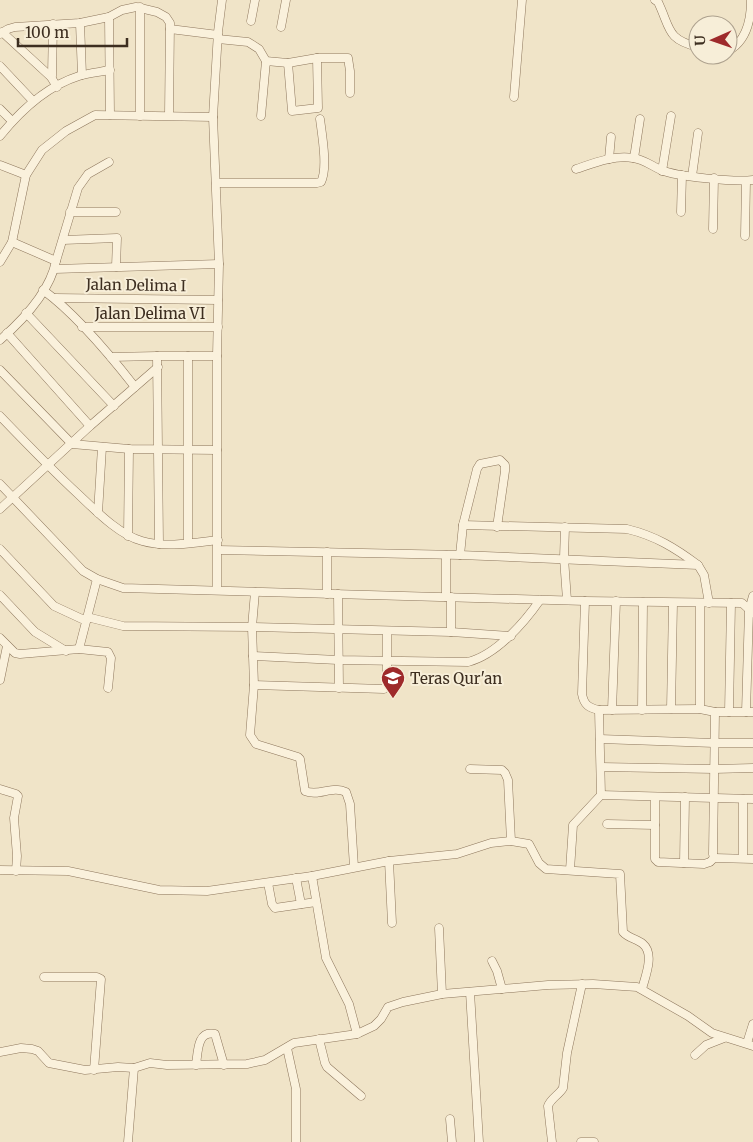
<svg xmlns="http://www.w3.org/2000/svg" width="753" height="1142" viewBox="0 0 753 1142" font-family="Merriweather,serif">
  <style>
    .lines { fill: none; stroke-linecap: round; stroke-linejoin: round }
    .street-casing { stroke: #8d765c; stroke-width: 9 }
    .street { stroke: #faf1dc; stroke-width: 8 }
    .labels { text-anchor: middle; dominant-baseline: central; stroke-width: 4; stroke-linejoin: round; paint-order: stroke }
    .street-label { font-size: 15px; fill: #3d2e20; stroke: #f7eed8 }
    .poi-label { font-size: 15px; fill: #3d2e20; stroke: #f7eed8; text-anchor: start }
  </style>
  <rect width="100%" height="100%" fill="#f0e4c8"/>
  <g class="lines">
    <g class="street-casing">
      <g id="street">
        <path d="M 655,0 L 658,2 C 671,29 666,39 698,47"/>
        <polyline points="109,17 110,115"/>
        <polyline points="251,21 255,0"/>
        <polyline points="80,23 82,75"/>
        <polyline points="281,27 286,0"/>
        <polyline points="170,29 218,35"/>
        <polyline points="2,32 51,77 57,87"/>
        <polyline points="0,34 8,29 15,27 80,23 109,17 122,10 136,7 157,12 166,17 170,23 169,115"/>
        <polyline points="218,39 248,42 259,49 266,61 288,63 317,58 348,58 350,71 350,93"/>
        <path d="M 728,51 C 747,41 751,20 751,0"/>
        <polyline points="288,63 292,111 318,108 317,58"/>
        <polyline points="0,66 33,101"/>
        <polyline points="51,77 52,76 53,24"/>
        <polyline points="514,97 522,0"/>
        <polyline points="0,109 12,121"/>
        <polyline points="140,116 140,7"/>
        <polyline points="261,116 266,61"/>
        <polyline points="213,117 219,264"/>
        <path d="M 0,136 C 21,110 47,86 79,76 C 89,73 100,72 110,70"/>
        <polyline points="634,158 640,119"/>
        <polyline points="609,159 611,137"/>
        <polyline points="0,165 26,175"/>
        <path d="M 576,169 C 594,163 613,155 633,158 C 643,159 652,166 661,170 C 678,177 734,182 753,180"/>
        <polyline points="662,171 671,116"/>
        <polyline points="692,176 698,133"/>
        <path d="M 216,183 L 317,183 L 321,182 C 328,168 322,135 320,119"/>
        <polyline points="70,212 116,212"/>
        <polyline points="681,212 682,175"/>
        <polyline points="713,229 714,178"/>
        <polyline points="745,236 746,181"/>
        <polyline points="63,240 117,238 116,267"/>
        <polyline points="56,261 78,188 88,174 109,162"/>
        <polyline points="0,262 12,242 26,175 42,150 66,131 95,115 213,117 218,32 222,0"/>
        <polyline points="55,269 219,264 217,356 217,590"/>
        <path d="M 43,290 C 76,314 110,355 135,387"/>
        <polyline points="55,298 218,300"/>
        <polyline points="26,313 114,406"/>
        <polyline points="82,327 218,327"/>
        <polyline points="7,333 90,426"/>
        <path d="M 0,340 C 23,320 50,291 56,261 L 12,242"/>
        <polyline points="157,356 159,544"/>
        <polyline points="188,356 188,543"/>
        <polyline points="111,357 157,356 217,356"/>
        <polyline points="0,370 72,444 129,449 217,450"/>
        <path d="M 0,416 C 26,443 51,469 78,494 C 95,510 119,535 142,541 C 166,548 193,543 218,540"/>
        <polyline points="0,484 83,571 97,579 123,588 585,601 742,603 753,613"/>
        <polyline points="0,509 90,426 158,367"/>
        <polyline points="98,513 102,447"/>
        <path d="M 463,525 L 627,529 C 656,536 675,548 698,565"/>
        <polyline points="565,527 564,558 567,600"/>
        <polyline points="128,536 129,449"/>
        <polyline points="0,549 54,606 82,619 91,618 123,626 252,627 451,632 511,636"/>
        <polyline points="218,550 460,555 698,565 704,575 709,603"/>
        <polyline points="327,552 327,594"/>
        <polyline points="460,555 463,525 477,469 480,464 500,460 505,465 505,471 497,527"/>
        <path d="M 255,592 L 252,627 L 254,685 L 250,735 L 256,744 L 298,757 L 300,759 L 305,791 C 319,797 332,785 346,792 L 350,804 L 354,867"/>
        <polyline points="338,594 339,688"/>
        <polyline points="0,595 35,632 66,651"/>
        <polyline points="446,597 446,555"/>
        <polyline points="451,597 451,632"/>
        <path d="M 585,601 L 582,694 C 584,705 589,708 599,710 L 700,709 L 715,712 L 729,712 L 731,603"/>
        <polyline points="0,638 15,653 20,654 79,649 108,652 111,658 108,688"/>
        <polyline points="79,649 97,579"/>
        <path d="M 253,656 L 338,660 L 468,662 C 496,655 524,623 540,600"/>
        <polyline points="0,680 7,646"/>
        <polyline points="254,685 384,689 387,685 387,631"/>
        <polyline points="671,709 673,603"/>
        <polyline points="700,709 700,603"/>
        <polyline points="612,710 616,601"/>
        <polyline points="642,710 643,602"/>
        <polyline points="729,712 753,712"/>
        <polyline points="746,712 749,610 753,596"/>
        <polyline points="600,739 714,743 753,743"/>
        <polyline points="601,767 714,769 753,768"/>
        <polyline points="470,769 502,770 505,773 508,780 511,841"/>
        <polyline points="0,789 16,794 18,796 14,818 17,856 16,871"/>
        <polyline points="601,795 753,799"/>
        <polyline points="655,797 655,859 658,862 704,864 710,862 714,858 753,859"/>
        <polyline points="607,824 655,825"/>
        <polyline points="714,858 713,854 715,712"/>
        <polyline points="743,858 743,799"/>
        <polyline points="389,861 392,923"/>
        <polyline points="684,863 685,797"/>
        <path d="M 0,870 L 68,871 L 159,890 L 207,891 L 312,876 L 389,861 L 457,854 L 491,843 L 511,841 L 529,844 L 539,863 L 546,869 L 620,874 L 623,932 C 628,938 637,939 643,944 C 655,954 645,977 642,989"/>
        <polyline points="570,870 573,825 601,795 599,710"/>
        <polyline points="312,876 326,958 349,1004 357,1034"/>
        <polyline points="296,878 301,904"/>
        <polyline points="268,883 272,904 275,908 316,902"/>
        <polyline points="439,928 442,994"/>
        <polyline points="492,961 497,971 502,989"/>
        <polyline points="44,977 97,977 101,979 94,1070"/>
        <polyline points="470,992 479,1142"/>
        <polyline points="319,1039 325,1063 327,1067 361,1096"/>
        <polyline points="747,1043 753,1024"/>
        <polyline points="287,1048 296,1089 296,1142"/>
        <polyline points="0,1052 21,1048 32,1049 38,1051 49,1063 85,1070 118,1067 134,1068 150,1063 167,1065 247,1064 265,1060 294,1043 357,1034 374,1026 381,1019 388,1007 403,1002 442,994 548,985 593,984 637,987 688,1016 712,1033 753,1046"/>
        <polyline points="695,1055 706,1045 724,1038"/>
        <path d="M 196,1065 C 198,1052 197,1030 215,1034 L 224,1065"/>
        <polyline points="450,1119 452,1142"/>
        <polyline points="128,1142 134,1068"/>
        <path d="M 552,1142 L 548,1106 C 551,1098 559,1095 563,1088 L 567,1053 L 582,984"/>
        <polyline points="581,1142 594,1142"/>
      </g>
    </g>
    <use href="#street" class="street"/>
  </g>
  <defs>
    <g id="school-pin" transform="scale(1.25)"><path d="M0 17L-7.5 6A9.5 9.5 0 1 1 7.5 6Z" fill="#9e2a2b" stroke="#f7eed8"/><path d="M0-5L7-2L0 1L-7-2ZM-4 1L0 2.5L4 1V4Q0 6-4 4Z" fill="#fff"/></g>
  </defs>
  <g fill-rule="evenodd">
    <use href="#school-pin" x="393" y="678"/>
  </g>
  <g class="labels">
    <g class="street-label">
      <text transform="translate(136 285) rotate(1)">Jalan Delima I</text>
      <text x="150" y="313">Jalan Delima VI</text>
    </g>
    <g class="poi-label">
      <text x="410" y="678">Teras Qur'an</text>
    </g>
  </g>
  <g transform="translate(713 40) rotate(268)"><circle r="24" fill="#f7eed8" stroke="#ada18e"/>
  <path d="M0-4L9 19L0 12L-9 19Z" fill="#9e2a2b"/>
  <text y="-8" font-size="14" font-weight="bold" text-anchor="middle" fill="#3d2e20">U</text>
  </g>
  <path d="M18 38v8h109v-8" fill="none" stroke="#3d2e20" stroke-width="2.5"/>
  <text x="25" y="38" font-size="15" fill="#3d2e20" stroke="#f7eed8" stroke-width="4" paint-order="stroke">100 m</text>
</svg>
